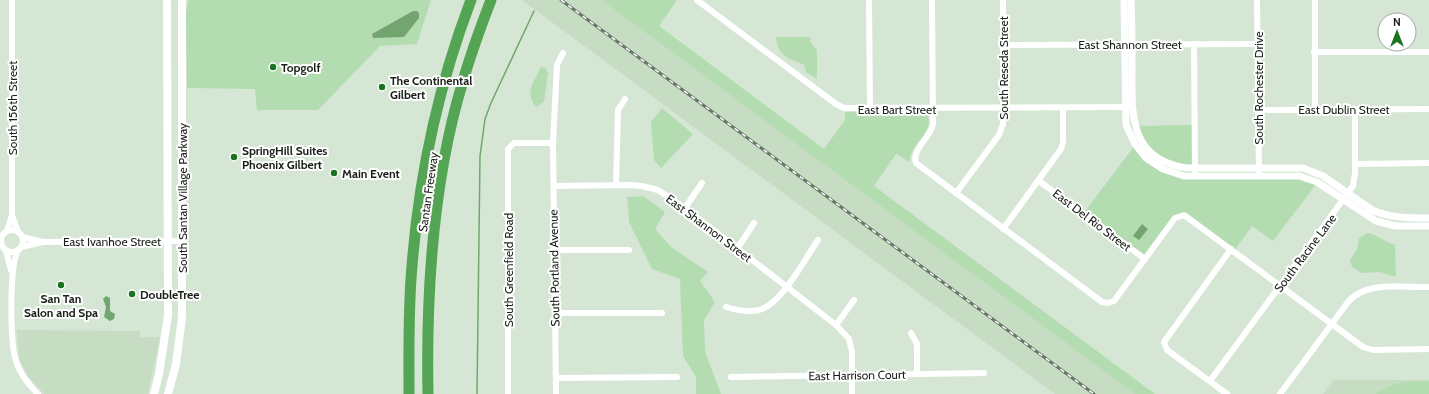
<svg xmlns="http://www.w3.org/2000/svg" width="1429" height="394" viewBox="0 0 1429 394" font-family="Cabin,sans-serif">
  <style>
    .built { fill: #c6ddc4 }
    .green { fill: #b3dcb0 }
    .water { fill: #72a56f }
    .lines { fill: none; stroke-linecap: round; stroke-linejoin: round }
    .stream { stroke: #72a56f; stroke-width: 1.5 }
    .minor { stroke: #fff; stroke-width: 6 }
    .tertiary { stroke: #fff; stroke-width: 7 }
    .secondary { stroke: #fff; stroke-width: 8 }
    .motorway { stroke: #54a553; stroke-width: 11 }
    .rail-casing { stroke: #6a7569; stroke-width: 3 }
    .rail { stroke: #fff; stroke-width: 1.5; stroke-dasharray: 4.5; stroke-linecap: butt }
    .poi-dot { fill: #1d7420; stroke: #fff; stroke-width: 1.5 }
    .labels { text-anchor: middle; dominant-baseline: central; stroke-width: 4; stroke-linejoin: round; paint-order: stroke }
    .street-label { font-size: 12px; fill: #1a2019; stroke: #fff }
    .poi-label { font-size: 12px; font-weight: bold; fill: #1a2019; stroke: #fff; text-anchor: start }
  </style>
  <rect width="100%" height="100%" fill="#d5e7d4"/>
  <g class="built">
    <polygon points="522,0 602,0 1135,394 1055,394"/>
    <polygon points="17,330 140,331 140,337 160,337 148,394 44,394 27,375 20,360 18,348"/>
    <polygon points="1333,380 1429,380 1429,394 1323,394"/>
  </g>
  <g class="green">
    <polygon points="188,0 431,0 417,44 380,46 318,110 257,110 255,89 187,88 186,14"/>
    <path d="M 604,0 L 677,0 L 659,26 L 824,149 L 845,120 L 845,112 L 926,114 C 938,131 908,145 910,162 L 896,154 L 874,186 L 1155,394 L 1135,394 L 603,1 Z"/>
    <path d="M 776,37 L 811,37 L 810,42 L 817,50 L 817,79 L 806,72 L 804,65 C 788,57 778,58 776,37 Z"/>
    <path d="M 541,67 L 546,68 L 548,73 L 544,102 L 536,107 C 524,92 534,82 541,67 Z"/>
    <polygon points="662,108 693,134 661,168 654,160 651,122"/>
    <polygon points="1195,125 1196,172 1295,172 1320,179 1273,241 1252,226 1234,251 1181,215 1145,259 1083,214 1138,141 1131,126"/>
    <polygon points="643,196 665,212 655,229 671,247 708,272 700,281 715,302 704,320 705,352 721,394 696,394 696,377 683,356 680,279 652,269 629,222 627,197"/>
    <path d="M 1368,233 C 1378,235 1385,242 1395,245 L 1396,277 L 1380,272 L 1362,273 L 1352,267 L 1350,260 L 1357,249 L 1359,238 Z"/>
    <path d="M 1429,381 L 1429,394 L 1376,394 C 1393,381 1409,381 1429,381 Z"/>
  </g>
  <g class="water">
    <polygon points="413,11 417,11 419,13 419,18 404,37 373,38 372,34"/>
    <polygon points="1142,224 1148,229 1139,240 1133,236"/>
    <polygon points="106,296 110,298 110,311 115,314 114,319 110,321 104,317 106,307 103,299"/>
  </g>
  <g class="lines">
    <polyline class="stream" points="477,394 480,156 485,119 491,103 534,11"/>
    <g class="minor">
      <polyline points="697,0 836,104 844,108 1129,107"/>
      <polyline points="869,0 870,109"/>
      <path d="M 932,0 L 933,124 C 931,137 911,150 916,163 L 1102,302 L 1108,303 L 1114,301 L 1175,218 L 1184,215 L 1363,347 L 1373,350 L 1429,349"/>
      <polyline points="1257,0 1259,176"/>
      <polyline points="1194,44 1195,176"/>
      <polyline points="1003,45 1258,44"/>
      <polyline points="1314,52 1429,52"/>
      <polyline points="1315,109 1315,0"/>
      <polyline points="1258,110 1429,109"/>
      <polyline points="1355,164 1429,163"/>
      <polyline points="1039,181 1145,259"/>
      <polyline points="616,185 618,110 625,99"/>
      <polyline points="554,186 629,185 642,186 658,190 685,208 836,325 849,339 852,352 852,394"/>
      <polyline points="956,193 999,135 1003,124 1003,0"/>
      <polyline points="685,208 702,183"/>
      <polyline points="12,215 18,232"/>
      <polyline points="1003,229 1061,149 1063,142 1063,108"/>
      <circle cx="12" cy="241" r="11"/>
      <polyline points="7,231 12,215 12,0"/>
      <polyline points="43,242 182,241"/>
      <polyline points="21,247 43,242 22,237"/>
      <polyline points="737,249 754,223"/>
      <path d="M 18,250 C 9,266 10,343 16,361 C 20,374 29,385 38,394"/>
      <polyline points="553,250 629,250"/>
      <polyline points="6,251 11,270"/>
      <path d="M 726,307 C 736,310 751,314 762,309 C 783,301 805,259 818,240"/>
      <polyline points="555,313 662,313"/>
      <polyline points="836,325 854,300"/>
      <polyline points="911,333 917,344 917,374"/>
      <polyline points="731,377 984,373"/>
      <polyline points="556,378 677,377"/>
      <polyline points="1210,381 1353,186 1355,173 1355,109"/>
      <polyline points="508,394 508,149 514,143 553,143"/>
      <polyline points="556,394 553,143 557,65 563,53"/>
      <polyline points="1227,394 1167,350 1164,342 1231,249"/>
      <path d="M 1280,394 L 1348,302 C 1366,280 1403,288 1429,287"/>
    </g>
    <g class="tertiary">
      <polyline points="1124,0 1126,125 1135,144 1146,158 1163,169 1184,176 1299,176 1317,182 1376,221 1396,226 1429,226"/>
      <path d="M 1131,0 C 1132,23 1132,45 1132,67 C 1132,113 1128,159 1186,168 L 1303,168 L 1323,176 L 1372,210 C 1390,218 1409,218 1429,218"/>
    </g>
    <g class="secondary">
      <polyline points="154,394 159,374 168,315 167,0"/>
      <polyline points="168,394 176,364 182,318 182,0"/>
    </g>
    <g class="motorway">
      <path d="M 409,394 C 409,352 408,309 412,266 C 419,177 439,84 471,0"/>
      <path d="M 428,394 C 426,291 433,179 463,81 C 471,53 481,26 491,0"/>
    </g>
    <g class="rail-casing">
      <polyline id="rail" points="561,0 1094,394"/>
    </g>
    <use href="#rail" class="rail"/>
  </g>
  <g class="poi-dot">
    <circle cx="273" cy="67" r="4"/>
    <circle cx="382" cy="87" r="4"/>
    <circle cx="234" cy="157" r="4"/>
    <circle cx="334" cy="173" r="4"/>
    <circle cx="61" cy="285" r="4"/>
    <circle cx="132" cy="294" r="4"/>
  </g>
  <g class="labels">
    <g class="street-label">
      <text x="1130" y="44">East Shannon Street</text>
      <text transform="translate(1003 68) rotate(-90)">South Reseda Street</text>
      <text transform="translate(1258 88) rotate(-90)">South Rochester Drive</text>
      <text transform="translate(12 108) rotate(-90)">South 156th Street</text>
      <text x="897" y="109">East Bart Street</text>
      <text x="1344" y="109">East Dublin Street</text>
      <text transform="translate(428 192) rotate(-82)">Santan Freeway</text>
      <text transform="translate(182 198) rotate(-90)">South Santan Village Parkway</text>
      <text transform="translate(1092 220) rotate(37)">East Del Rio Street</text>
      <text transform="translate(709 228) rotate(37)">East Shannon Street</text>
      <text x="112" y="241">East Ivanhoe Street</text>
      <text transform="translate(1305 253) rotate(-53)">South Racine Lane</text>
      <text transform="translate(554 268) rotate(-91)">South Portland Avenue</text>
      <text transform="translate(508 270) rotate(-90)">South Greenfield Road</text>
      <text transform="translate(857 375) rotate(-1)">East Harrison Court</text>
    </g>
    <g class="poi-label">
      <text x="281" y="67">Topgolf</text>
      <text x="390" y="80">The Continental<tspan x="390" dy="14">Gilbert</tspan></text>
      <text x="242" y="150">SpringHill Suites<tspan x="242" dy="14">Phoenix Gilbert</tspan></text>
      <text x="342" y="173">Main Event</text>
      <text x="140" y="294">DoubleTree</text>
      <text x="61" y="298" text-anchor="middle">San Tan<tspan x="61" dy="14">Salon and Spa</tspan></text>
    </g>
  </g>
  <g transform="translate(1397 32)"><circle r="19" fill="#ffffff" stroke="#a3a6a3"/>
  <path d="M0-3L7 15L0 10L-7 15Z" fill="#1d7420"/>
  <text y="-6" font-size="11" font-weight="bold" text-anchor="middle" fill="#1a2019">N</text>
  </g>
</svg>
